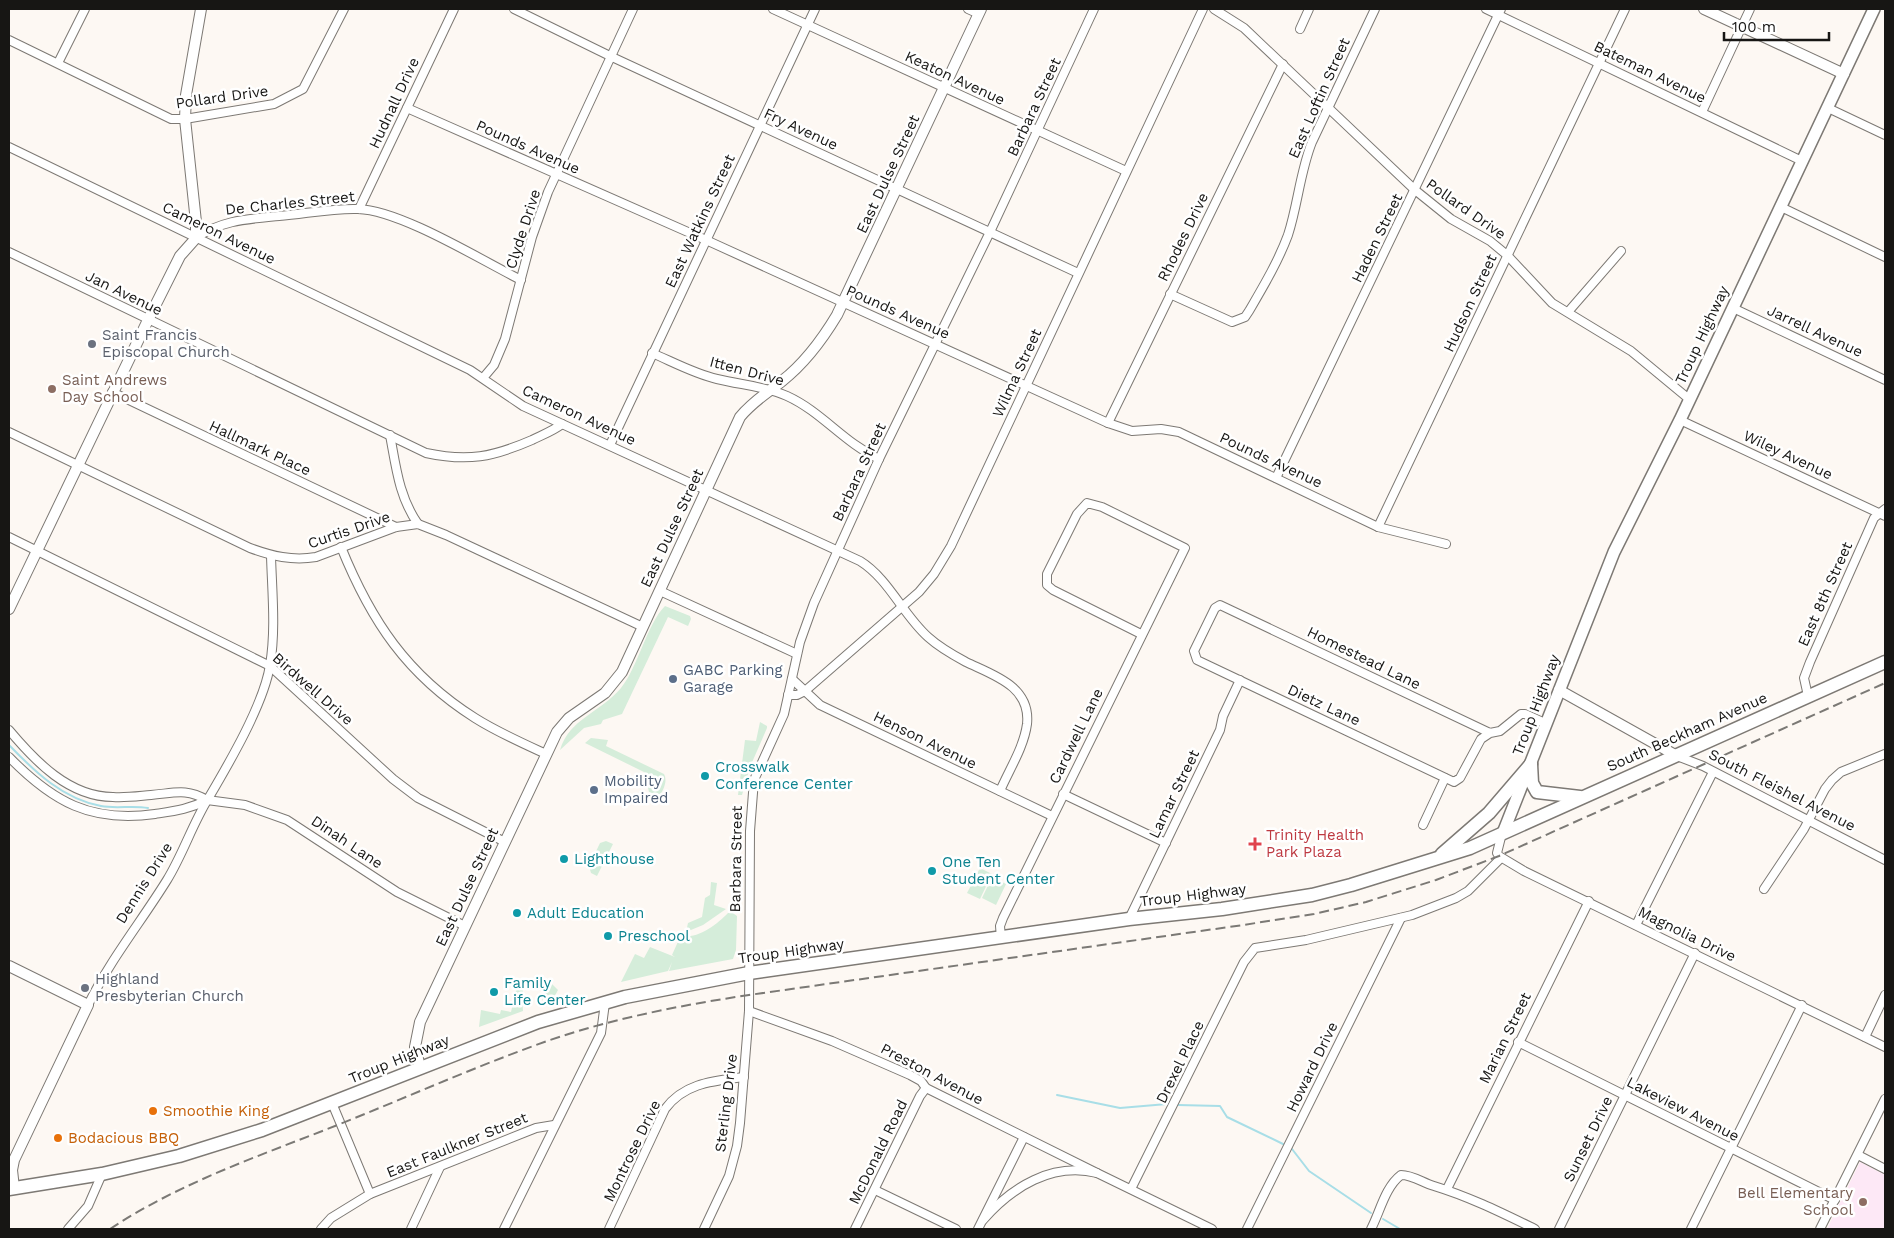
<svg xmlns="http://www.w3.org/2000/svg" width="1894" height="1238" viewBox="0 0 1894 1238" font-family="'Work Sans',sans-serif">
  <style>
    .education { fill: #fde8f6 }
    .green { fill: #d5edda }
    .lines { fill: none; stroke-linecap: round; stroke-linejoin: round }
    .stream { stroke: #a8dee7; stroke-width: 2 }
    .minor-casing { stroke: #7d7974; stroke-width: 10 }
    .tertiary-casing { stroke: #7d7974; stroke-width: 12 }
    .secondary-casing { stroke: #7d7974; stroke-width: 14 }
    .primary-casing { stroke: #7d7974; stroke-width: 15 }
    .minor { stroke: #fff; stroke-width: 8 }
    .tertiary { stroke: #fff; stroke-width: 10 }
    .secondary { stroke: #fff; stroke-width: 11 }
    .primary { stroke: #fff; stroke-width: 12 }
    .rail { stroke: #7b7975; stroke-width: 2; stroke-dasharray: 10 5; stroke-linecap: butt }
    .worship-dot { fill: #6b7280; stroke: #fff; stroke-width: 2 }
    .education-dot { fill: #8d6e63; stroke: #fff; stroke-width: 2 }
    .service-dot { fill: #5c6f8a; stroke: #fff; stroke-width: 2 }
    .culture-dot { fill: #0f9aa8; stroke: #fff; stroke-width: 2 }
    .health-dot { fill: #e0444e; stroke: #fff; stroke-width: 2 }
    .food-dot { fill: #e8710a; stroke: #fff; stroke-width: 2 }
    .labels { text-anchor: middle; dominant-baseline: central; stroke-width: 5; stroke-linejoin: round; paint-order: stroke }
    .street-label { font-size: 15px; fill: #171614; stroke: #fff }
    .worship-label { font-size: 15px; fill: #5b616d; stroke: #fff; text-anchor: start }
    .education-label { font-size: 15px; fill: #785e54; stroke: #fff; text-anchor: start }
    .service-label { font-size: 15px; fill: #4e5e75; stroke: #fff; text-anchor: start }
    .culture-label { font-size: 15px; fill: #0d838f; stroke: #fff; text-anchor: start }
    .health-label { font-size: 15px; fill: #be3a42; stroke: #fff; text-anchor: start }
    .food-label { font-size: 15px; fill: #c56008; stroke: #fff; text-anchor: start }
  </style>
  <rect width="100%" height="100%" fill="#fdf8f3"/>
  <polygon class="education" points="1860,1162 1885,1175 1885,1229 1827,1229"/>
  <g class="green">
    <path d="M 665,606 L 690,616 L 691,619 L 688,626 L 668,617 L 622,714 L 603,720 L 601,724 L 584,728 L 560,750 C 569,719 601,712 621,688 C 638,667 647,624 665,606 Z"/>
    <polygon points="760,722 767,726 767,728 750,767 742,795 738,795 745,740 756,741"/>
    <path d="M 591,738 L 608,740 L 606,746 L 664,774 C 668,782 663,790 659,797 L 649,792 L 646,779 L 648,774 L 585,743 Z"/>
    <polygon points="606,841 613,844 597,876 591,873 589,866 600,843"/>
    <polygon points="980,868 992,874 980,899 967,893"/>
    <polygon points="992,877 1006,884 996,905 982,898"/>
    <polygon points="711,882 717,883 714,905 726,909 703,925 686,932 688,923 702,917 705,898 710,895"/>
    <path d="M 730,911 L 737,916 L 736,950 L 733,959 L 669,971 L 672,962 L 668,971 L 621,982 L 635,954 L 644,958 L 650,947 L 675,957 L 672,955 L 681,935 C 697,941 720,922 730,911 Z"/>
    <polygon points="518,981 526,982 522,994 523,1011 479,1027 481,1010 500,1014 501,1010 511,1012"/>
    <polygon points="545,981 552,984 558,990 551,1003 544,1005 542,998"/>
  </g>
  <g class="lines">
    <g class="stream">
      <path d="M 9,745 C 35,772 63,799 101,806 C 117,809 133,805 148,808"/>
      <polyline points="1057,1095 1120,1108 1167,1104"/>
      <polyline points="1178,1105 1220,1106 1227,1117 1283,1144"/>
      <polyline points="1292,1149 1309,1171 1371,1213"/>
      <polyline points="1383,1219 1400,1229"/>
    </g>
    <g class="minor-casing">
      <g id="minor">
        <polyline points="514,9 612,57 1078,273"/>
        <polyline points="773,9 1126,171"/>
        <polyline points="968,9 979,14"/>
        <polyline points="1214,9 1244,28 1415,190 1451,219 1490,241 1507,255 1552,303 1631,351 1689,399"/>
        <polyline points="1486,9 1802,161"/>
        <polyline points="1300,29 1309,9"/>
        <polyline points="9,40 171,119 185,119 274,104 303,89 344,9"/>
        <polyline points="58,63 85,9"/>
        <polyline points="407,108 706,240 1108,423 1132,431 1161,429 1179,432 1378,527 1446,544"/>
        <polyline points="1828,108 1885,135"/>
        <polyline points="1702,112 1750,9"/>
        <path d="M 9,147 L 470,370 L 523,406 L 860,561 C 889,579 903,615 928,637 C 939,647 953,655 966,662 C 993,675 1031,686 1027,724 C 1024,747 1009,770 1000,791"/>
        <polyline points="1781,207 1885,257"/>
        <polyline points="359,209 454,9"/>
        <path d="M 196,238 C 221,220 249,219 279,216 C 305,214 332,208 358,209 C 400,210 481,260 521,280"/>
        <path d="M 9,252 L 426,453 C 468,462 493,457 532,440 C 542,435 553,431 562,424"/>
        <path d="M 1170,294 L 1232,322 L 1245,317 L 1249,311 C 1263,287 1278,262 1288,235 C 1298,204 1300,172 1312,142 L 1375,9"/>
        <polyline points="1733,308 1885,380"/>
        <polyline points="1568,312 1621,251"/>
        <path d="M 652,353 C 673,362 695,374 717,379 C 741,385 765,386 787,396 C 822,412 843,442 879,459"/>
        <polyline points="483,378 494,365 505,339 532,237 548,192 633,9"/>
        <polyline points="112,392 396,527"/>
        <polyline points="1680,420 1885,516"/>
        <polyline points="1108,423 1283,64"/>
        <path d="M 9,432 L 250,548 C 272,556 292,561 316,557 L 396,527 L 418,524 L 446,535 L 643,627"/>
        <path d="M 390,435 C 396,467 399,497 418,524"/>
        <polyline points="610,445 815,9"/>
        <polyline points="1276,478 1501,9"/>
        <polyline points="1378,527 1625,9"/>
        <polyline points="9,537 270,666 393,779 418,798 505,842"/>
        <path d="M 341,547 C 371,621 407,675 475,718 C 497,732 522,743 546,754"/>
        <polyline points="660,591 797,654"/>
        <polyline points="792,679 820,705 1052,816"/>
        <polyline points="788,695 797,695 805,691 919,592 934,574 951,546 1203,9"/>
        <polyline points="1808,696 1804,678 1810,662 1874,518 1885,509"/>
        <path d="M 9,730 C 35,761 69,797 113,797 C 125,798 139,796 151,795 C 175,793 186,788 207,800 C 190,809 174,811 155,814 C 91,823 53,802 9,757"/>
        <polyline points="1490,733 1481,739 1460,778 1454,782 1197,660 1194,651 1215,608 1220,605 1490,733 1500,731 1521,714 1525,714 1547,724"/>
        <polyline points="1677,756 1703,766 1885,860"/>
        <polyline points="1063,794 1166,843"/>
        <polyline points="207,800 245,805 287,820 397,892 465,926"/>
        <polyline points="1423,825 1445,778"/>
        <polyline points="1502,833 1497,853 1499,856 1524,871 1885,1047"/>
        <polyline points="1764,889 1804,829 1825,789 1832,780 1841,772 1885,754"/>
        <polyline points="1129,919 1220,730 1223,716 1240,680"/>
        <polyline points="1636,925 1713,772"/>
        <polyline points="1001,938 1000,926 1003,918 1185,548 1102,507 1087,503 1077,514 1047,574 1047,585 1053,590 1141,634"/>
        <path d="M 88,1005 C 110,960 141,922 167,880 C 183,854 192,825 208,799 C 228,765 264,704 270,665 C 276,630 272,591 271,556"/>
        <polyline points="749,1011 832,1041 910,1075 921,1081 926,1088 1097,1173"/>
        <polyline points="1865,1037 1885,995"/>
        <polyline points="1518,1042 1835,1200"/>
        <polyline points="332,1103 370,1194"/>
        <polyline points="1858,1155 1885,1169"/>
        <polyline points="1131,1189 1244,962 1255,948 1306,940 1412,915 1456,898 1468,891 1501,858"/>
        <polyline points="1447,1189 1589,901"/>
        <polyline points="875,1190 956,1229"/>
        <path d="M 983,1220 C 1012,1187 1052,1162 1097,1173 L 1212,1229"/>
        <polyline points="68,1229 88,1206 102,1174"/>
        <polyline points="321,1229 331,1218 370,1194 536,1128 554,1125"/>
        <polyline points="411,1229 440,1167"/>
        <polyline points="504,1229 601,1033 605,1003"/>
        <path d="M 609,1229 L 665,1109 C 684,1083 713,1081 744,1077"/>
        <polyline points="704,1229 729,1176 737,1146 740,1123 749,1011 750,831 754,780 784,714 800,642 814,603 879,459 990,232 1094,9"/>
        <polyline points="855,1229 920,1096 926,1088"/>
        <polyline points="978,1229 1024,1137"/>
        <polyline points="1247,1229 1401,918"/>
        <path d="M 1371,1229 C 1380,1212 1385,1187 1401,1175 C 1413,1175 1423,1183 1434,1186 C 1470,1197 1502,1213 1535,1229"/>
        <polyline points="1559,1229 1695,953"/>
        <polyline points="1691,1229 1802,1005"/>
        <polyline points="1820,1229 1885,1099"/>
      </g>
    </g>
    <g class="tertiary-casing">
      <g id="tertiary">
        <polyline points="1704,9 1844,74"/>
        <polyline points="9,609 148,320 180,256 196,238 196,222 185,119 186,95 201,9"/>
        <polyline points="1559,690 1677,756"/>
        <polyline points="9,966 88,1005 14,1160 12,1170 14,1188"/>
        <path d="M 420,1067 L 415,1047 L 420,1022 L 557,732 L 569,718 L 605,693 L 622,672 L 740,417 C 752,402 767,393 782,381 C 805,363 822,340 837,315 L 981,9"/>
      </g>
    </g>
    <g class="secondary-casing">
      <polyline id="secondary" points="1503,833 1614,552 1680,420 1874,9"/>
    </g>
    <g class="primary-casing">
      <g id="primary">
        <polyline points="1531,764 1532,783 1537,792 1580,797"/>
        <polyline points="1442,854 1489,813 1531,764"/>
        <polyline points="9,1189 102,1174 179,1156 262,1130 538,1022 625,997 749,973 1129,919 1222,909 1312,895 1351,885 1470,848 1885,662"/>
      </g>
    </g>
    <use href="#minor" class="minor"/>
    <use href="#tertiary" class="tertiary"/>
    <use href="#secondary" class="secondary"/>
    <use href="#primary" class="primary"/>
    <path class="rail" d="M 110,1229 C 181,1182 262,1155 340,1124 C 410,1096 479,1065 550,1040 C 615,1018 682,1005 749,995 L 1243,925 L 1314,914 L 1366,902 L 1436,880 L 1499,856 L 1885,683"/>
  </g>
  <g class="worship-dot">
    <circle cx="92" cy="344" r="5"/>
    <circle cx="85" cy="988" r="5"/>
  </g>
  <g class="education-dot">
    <circle cx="52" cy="389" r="5"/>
    <circle cx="1863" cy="1202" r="5"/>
  </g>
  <g class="service-dot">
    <circle cx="673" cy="679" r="5"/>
    <circle cx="594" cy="790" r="5"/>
  </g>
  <g class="culture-dot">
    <circle cx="705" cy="776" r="5"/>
    <circle cx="564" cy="859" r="5"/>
    <circle cx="932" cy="871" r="5"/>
    <circle cx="517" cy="913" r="5"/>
    <circle cx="608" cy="936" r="5"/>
    <circle cx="494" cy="992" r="5"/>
  </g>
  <path class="health-dot" d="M1252.5 836.5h5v5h5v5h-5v5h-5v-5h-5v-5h5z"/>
  <g class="food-dot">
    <circle cx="153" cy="1111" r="5"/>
    <circle cx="58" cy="1138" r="5"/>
  </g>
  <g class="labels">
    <g class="street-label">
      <text transform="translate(1650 72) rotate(26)">Bateman Avenue</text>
      <text transform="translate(955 78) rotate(25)">Keaton Avenue</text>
      <text transform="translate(222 97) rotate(-8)">Pollard Drive</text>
      <text transform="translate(1319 98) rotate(-66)">East Loftin Street</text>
      <text transform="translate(394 103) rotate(-65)">Hudnall Drive</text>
      <text transform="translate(1034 107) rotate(-65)">Barbara Street</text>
      <text transform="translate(801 129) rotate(25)">Fry Avenue</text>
      <text transform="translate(528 147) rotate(24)">Pounds Avenue</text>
      <text transform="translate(888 174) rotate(-65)">East Dulse Street</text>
      <text transform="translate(290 203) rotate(-6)">De Charles Street</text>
      <text transform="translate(1466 209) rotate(35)">Pollard Drive</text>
      <text transform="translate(700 221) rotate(-65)">East Watkins Street</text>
      <text transform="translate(523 229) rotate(-72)">Clyde Drive</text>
      <text transform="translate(219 233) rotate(26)">Cameron Avenue</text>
      <text transform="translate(1183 237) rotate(-64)">Rhodes Drive</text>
      <text transform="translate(1377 238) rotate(-64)">Haden Street</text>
      <text transform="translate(124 293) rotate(26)">Jan Avenue</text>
      <text transform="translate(1470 303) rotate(-65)">Hudson Street</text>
      <text transform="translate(898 312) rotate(24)">Pounds Avenue</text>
      <text transform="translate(1815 331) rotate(25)">Jarrell Avenue</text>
      <text transform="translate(1702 335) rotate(-65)">Troup Highway</text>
      <text transform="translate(747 371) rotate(15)">Itten Drive</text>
      <text transform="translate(1017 373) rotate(-65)">Wilma Street</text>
      <text transform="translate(579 415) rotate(25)">Cameron Avenue</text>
      <text transform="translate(260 448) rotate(25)">Hallmark Place</text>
      <text transform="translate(1788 455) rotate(25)">Wiley Avenue</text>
      <text transform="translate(1271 460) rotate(25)">Pounds Avenue</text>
      <text transform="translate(859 472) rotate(-65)">Barbara Street</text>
      <text transform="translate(672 528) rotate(-65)">East Dulse Street</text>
      <text transform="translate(349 530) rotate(-19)">Curtis Drive</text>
      <text transform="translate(1825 594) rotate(-66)">East 8th Street</text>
      <text transform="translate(1364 658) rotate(26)">Homestead Lane</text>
      <text transform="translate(313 689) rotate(41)">Birdwell Drive</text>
      <text transform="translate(1324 705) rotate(25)">Dietz Lane</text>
      <text transform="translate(1536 705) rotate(-69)">Troup Highway</text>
      <text transform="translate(1687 732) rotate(-24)">South Beckham Avenue</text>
      <text transform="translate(1076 736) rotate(-64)">Cardwell Lane</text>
      <text transform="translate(925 740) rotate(26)">Henson Avenue</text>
      <text transform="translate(1782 790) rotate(27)">South Fleishel Avenue</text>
      <text transform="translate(1174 794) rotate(-64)">Lamar Street</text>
      <text transform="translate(347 842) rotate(34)">Dinah Lane</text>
      <text transform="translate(736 859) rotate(-89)">Barbara Street</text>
      <text transform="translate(144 883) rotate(-58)">Dennis Drive</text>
      <text transform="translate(467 887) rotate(-65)">East Dulse Street</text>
      <text transform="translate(1193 895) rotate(-7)">Troup Highway</text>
      <text transform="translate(1687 934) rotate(26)">Magnolia Drive</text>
      <text transform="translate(791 951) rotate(-8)">Troup Highway</text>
      <text transform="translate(1505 1038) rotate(-64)">Marian Street</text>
      <text transform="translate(399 1059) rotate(-22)">Troup Highway</text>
      <text transform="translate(1180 1062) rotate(-64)">Drexel Place</text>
      <text transform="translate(1312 1067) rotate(-64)">Howard Drive</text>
      <text transform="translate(932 1074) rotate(28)">Preston Avenue</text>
      <text transform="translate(726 1103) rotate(-83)">Sterling Drive</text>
      <text transform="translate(1683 1109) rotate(27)">Lakeview Avenue</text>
      <text transform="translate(1588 1139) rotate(-64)">Sunset Drive</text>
      <text transform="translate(457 1145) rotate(-22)">East Faulkner Street</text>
      <text transform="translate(632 1151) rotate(-64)">Montrose Drive</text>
      <text transform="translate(878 1152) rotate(-64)">McDonald Road</text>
    </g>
    <g class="worship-label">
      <text x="102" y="335">Saint Francis<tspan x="102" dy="17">Episcopal Church</tspan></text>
      <text x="95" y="979">Highland<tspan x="95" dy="17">Presbyterian Church</tspan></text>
    </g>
    <g class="education-label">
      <text x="62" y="380">Saint Andrews<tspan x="62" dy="17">Day School</tspan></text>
      <text x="1853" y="1193" text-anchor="end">Bell Elementary<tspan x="1853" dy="17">School</tspan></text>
    </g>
    <g class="service-label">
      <text x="683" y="670">GABC Parking<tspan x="683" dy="17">Garage</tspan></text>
      <text x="604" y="781">Mobility<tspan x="604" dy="17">Impaired</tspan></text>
    </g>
    <g class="culture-label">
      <text x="715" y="767">Crosswalk<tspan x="715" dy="17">Conference Center</tspan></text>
      <text x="574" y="859">Lighthouse</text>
      <text x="942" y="862">One Ten<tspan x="942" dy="17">Student Center</tspan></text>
      <text x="527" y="913">Adult Education</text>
      <text x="618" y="936">Preschool</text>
      <text x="504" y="983">Family<tspan x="504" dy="17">Life Center</tspan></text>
    </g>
    <g class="health-label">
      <text x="1266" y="835">Trinity Health<tspan x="1266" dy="17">Park Plaza</tspan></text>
    </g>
    <g class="food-label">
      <text x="163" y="1111">Smoothie King</text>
      <text x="68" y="1138">Bodacious BBQ</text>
    </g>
  </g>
  <rect width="1894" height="1238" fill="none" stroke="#171614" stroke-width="20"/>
  <path d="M1724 32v8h105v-8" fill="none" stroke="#171614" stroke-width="2.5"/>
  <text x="1732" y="32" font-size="15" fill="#171614" stroke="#ffffff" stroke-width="4" paint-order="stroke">100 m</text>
</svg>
